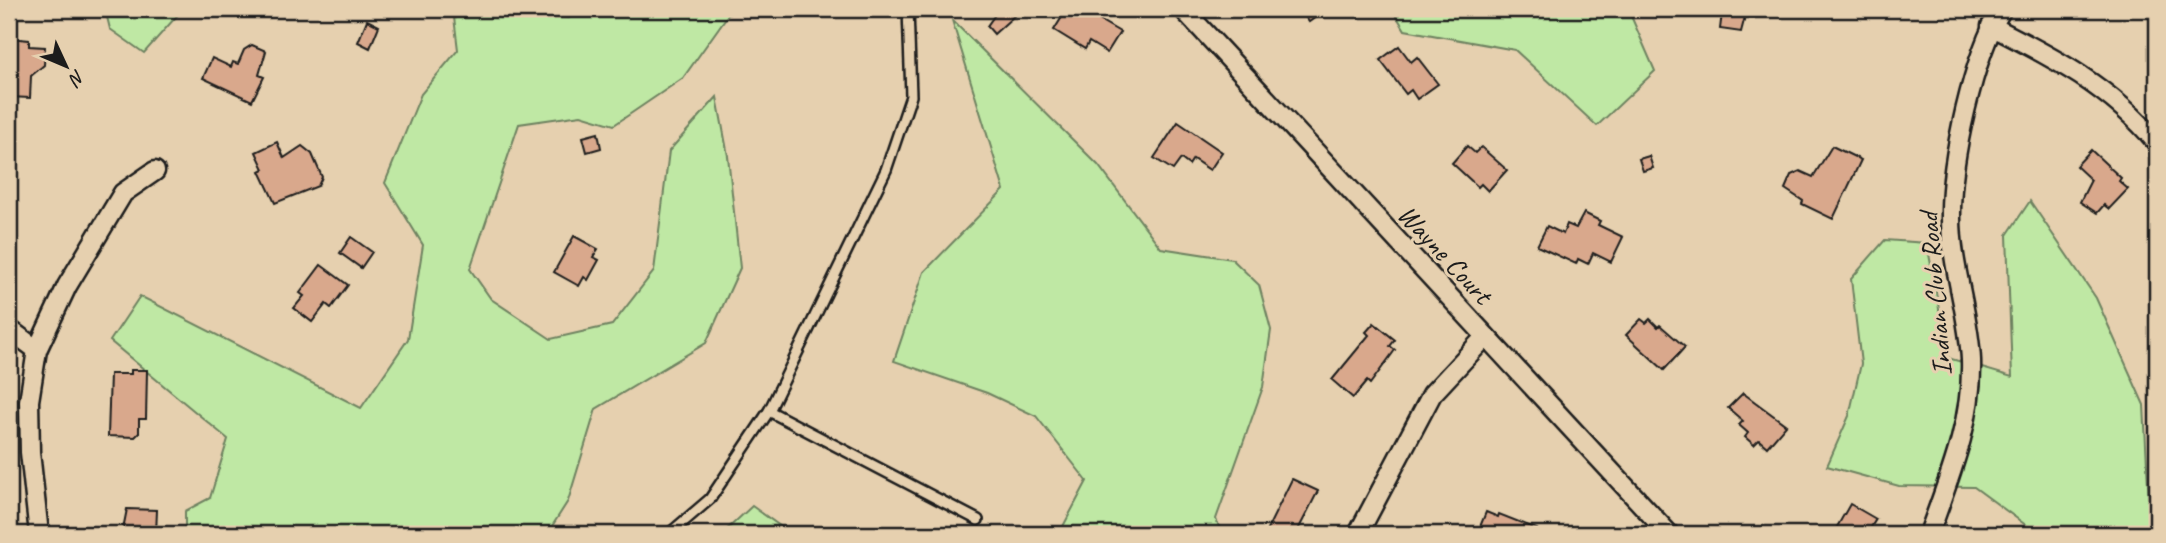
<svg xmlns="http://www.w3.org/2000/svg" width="2166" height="543" viewBox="0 0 2166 543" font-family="Caveat,sans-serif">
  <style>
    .green { fill: #bfe8a4; stroke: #6e8260; stroke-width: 2 }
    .building { fill: #d9a88c; stroke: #1c1c1c; stroke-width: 2 }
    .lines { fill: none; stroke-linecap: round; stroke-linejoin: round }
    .service-casing { stroke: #1c1c1c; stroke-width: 14 }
    .minor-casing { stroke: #1c1c1c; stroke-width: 23 }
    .service { stroke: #e6d0af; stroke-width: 9 }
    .minor { stroke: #e6d0af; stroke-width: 18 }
    .labels { text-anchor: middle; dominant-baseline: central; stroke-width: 6; stroke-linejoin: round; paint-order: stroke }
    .street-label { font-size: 28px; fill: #1c1c1c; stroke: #e6d0af }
  </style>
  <rect width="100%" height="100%" fill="#e6d0af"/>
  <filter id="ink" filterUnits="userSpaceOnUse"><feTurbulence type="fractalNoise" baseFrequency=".0143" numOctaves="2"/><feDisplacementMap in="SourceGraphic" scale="14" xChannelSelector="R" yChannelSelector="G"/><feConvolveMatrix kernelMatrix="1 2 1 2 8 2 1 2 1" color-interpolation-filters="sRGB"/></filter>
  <g filter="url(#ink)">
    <g class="green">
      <polygon points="105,9 183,9 144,53 110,29"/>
      <polygon points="453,9 509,9 517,15 569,18 580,9 732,9 683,78 614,125 581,115 519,124 470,269 491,299 551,339 612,325 654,271 669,151 717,97 728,156 740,268 706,343 596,409 568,501 547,534 185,534 185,511 210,498 228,439 110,341 140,296 361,408 408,339 423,245 385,183 421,94 458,50"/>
      <polygon points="1392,9 1628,9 1655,71 1597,126 1515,50 1405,30"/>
      <polygon points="952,20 1098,165 1161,248 1232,259 1259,285 1271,330 1263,387 1216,519 1222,534 1059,534 1087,481 1036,416 987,393 894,361 924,272 1004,190"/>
      <polygon points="2030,201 2096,298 2144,405 2149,505 2157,519 2157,534 2038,534 1974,487 1899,486 1827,466 1849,416 1861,364 1851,279 1885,240 1927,243 1948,358 2012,377 2007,235"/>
      <polygon points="752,506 791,534 722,534"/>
    </g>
    <g class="building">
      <polygon points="999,9 1007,9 1014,16 994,34 987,26"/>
      <polygon points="1067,9 1080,14 1082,10 1120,32 1107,53 1089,42 1085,49 1054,30"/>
      <polygon points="1300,9 1327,9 1309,22"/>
      <polygon points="1717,9 1747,9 1741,32 1720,29 1722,13 1716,12"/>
      <polygon points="367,20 379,26 370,48 358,42"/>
      <polygon points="10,38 29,40 29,46 45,47 44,65 31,76 30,98 9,97"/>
      <polygon points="252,45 266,51 259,75 264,77 252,101 203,78 212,58 231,67 233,62 238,64 244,50"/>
      <polygon points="1399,46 1411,62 1417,57 1438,84 1417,99 1411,90 1406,94 1380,60"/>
      <polygon points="1178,122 1222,152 1210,170 1193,159 1189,165 1181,159 1173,170 1154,158"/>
      <polygon points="598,133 601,148 587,152 583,137"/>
      <polygon points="277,142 284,158 302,146 312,154 322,177 318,186 275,203 260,171 264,169 256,152"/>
      <polygon points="1467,146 1475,153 1481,147 1507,170 1488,191 1481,184 1478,187 1452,163"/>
      <polygon points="1832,146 1861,160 1833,219 1802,204 1803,201 1785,189 1791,175 1800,171 1813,177"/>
      <polygon points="2091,150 2121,178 2119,181 2128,189 2109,209 2104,205 2097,213 2080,202 2091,180 2076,166"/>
      <polygon points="1649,156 1653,168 1643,171 1639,159"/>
      <polygon points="1584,213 1600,221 1598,225 1623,237 1611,262 1593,253 1588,264 1578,259 1576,264 1537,246 1547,226 1563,234 1567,224 1576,228"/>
      <polygon points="574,236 598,249 593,257 599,260 588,280 584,277 579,286 554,272"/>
      <polygon points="351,237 372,252 361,268 340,253"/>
      <polygon points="321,265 348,285 331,308 326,304 312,322 294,308 304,296 300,293"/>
      <polygon points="1641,319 1646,323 1650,319 1658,327 1660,325 1685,347 1664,370 1626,335"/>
      <polygon points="1374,323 1395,340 1390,346 1395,350 1370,384 1367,381 1353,398 1332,380 1369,335 1366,332"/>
      <polygon points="131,370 147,370 146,419 139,419 139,433 135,437 108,436 110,374 131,374"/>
      <polygon points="1743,393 1786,425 1767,447 1759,440 1754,445 1745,437 1748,433 1739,425 1743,421 1728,408"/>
      <polygon points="1292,479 1318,491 1296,534 1265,534"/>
      <polygon points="1850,504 1876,519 1867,534 1833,534"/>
      <polygon points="127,509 157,510 156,534 122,534"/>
      <polygon points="1486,512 1498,517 1499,514 1537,529 1534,534 1477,534"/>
    </g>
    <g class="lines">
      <g class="service-casing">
        <g id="service">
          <polyline points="769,411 978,520"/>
          <polyline points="669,534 710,499 769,411 886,170 911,96 908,9"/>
        </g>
      </g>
      <g class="minor-casing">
        <g id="minor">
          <polyline points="1183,9 1669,534"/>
          <path d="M 1991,26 C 2053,57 2112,88 2157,143"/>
          <polyline points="9,329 37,350"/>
          <polyline points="39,534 30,452 29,401 37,350 67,286 123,193 155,171"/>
          <polyline points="1358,534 1432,394 1485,337"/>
          <path d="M 1929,534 C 1949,478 1973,421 1971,360 C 1969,313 1951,266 1951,218 C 1950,162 1973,56 2002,9"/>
        </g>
      </g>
      <use href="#service" class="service"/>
      <use href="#minor" class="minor"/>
    </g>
  </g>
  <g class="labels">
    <g class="street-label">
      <text transform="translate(1445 254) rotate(47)">Wayne Court</text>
      <text transform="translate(1935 294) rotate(-95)">Indian Club Road</text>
    </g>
  </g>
  <rect width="2166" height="543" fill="none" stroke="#e6d0af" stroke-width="35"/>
  <rect x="18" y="18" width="2131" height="508" fill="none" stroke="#1c1c1c" stroke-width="2.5" filter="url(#ink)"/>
  <g transform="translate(66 66) rotate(134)" stroke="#e6d0af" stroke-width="5" paint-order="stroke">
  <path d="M0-5L12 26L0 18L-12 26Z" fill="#1c1c1c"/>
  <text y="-10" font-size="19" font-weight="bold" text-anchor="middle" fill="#1c1c1c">N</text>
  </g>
</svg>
